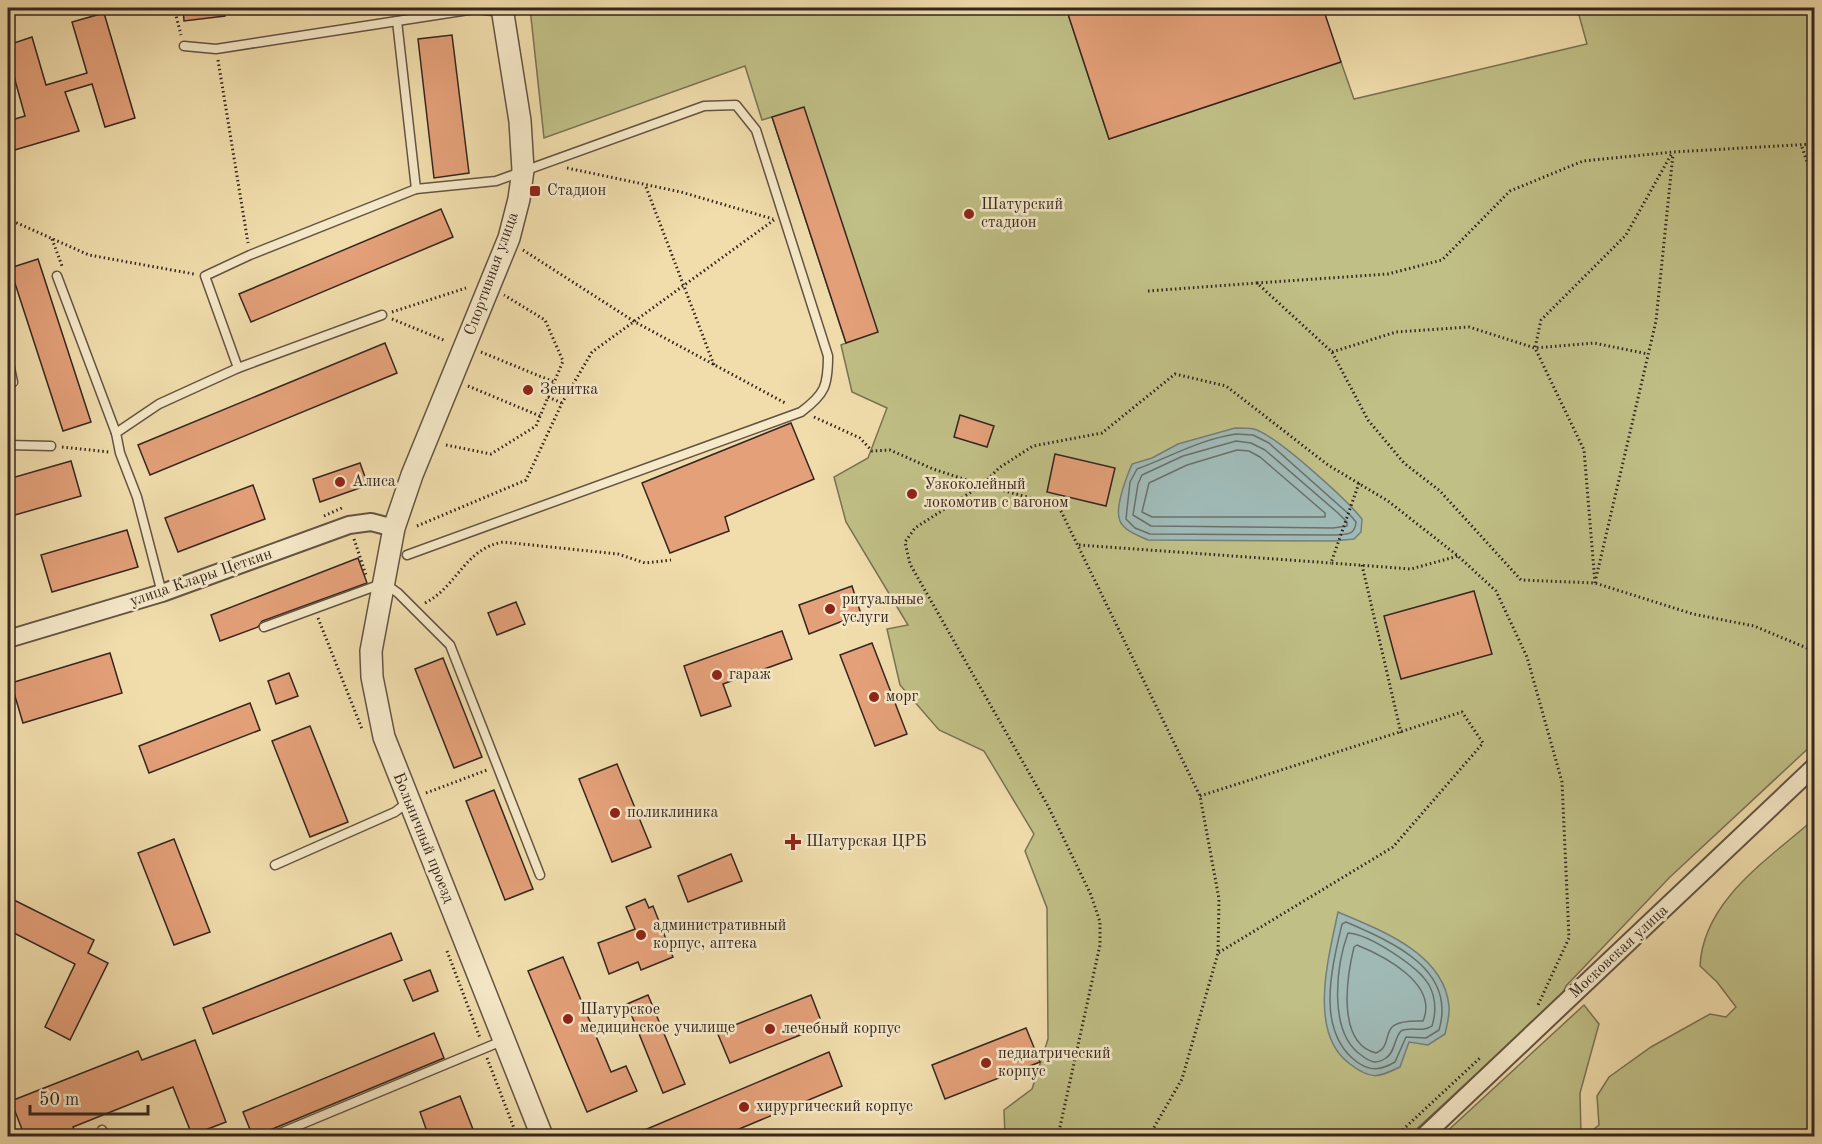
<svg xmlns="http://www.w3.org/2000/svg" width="1822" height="1144" viewBox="0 0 1822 1144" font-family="'Old Standard TT',serif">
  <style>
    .green { fill: #c0bf86; stroke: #7a7253; stroke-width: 1.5 }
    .water { fill: #a0b9b5; stroke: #757e79; stroke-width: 1.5 }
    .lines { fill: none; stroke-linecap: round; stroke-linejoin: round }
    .shore { stroke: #6a706a; stroke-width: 1.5 }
    .building { fill: #e4a079; stroke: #342620; stroke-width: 1.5 }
    .service-casing { stroke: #635443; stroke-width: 11 }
    .minor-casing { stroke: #635443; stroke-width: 20 }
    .tertiary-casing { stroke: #635443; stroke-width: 24 }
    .path { stroke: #342620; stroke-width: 3; stroke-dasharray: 1.5 3; stroke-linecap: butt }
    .service { stroke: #f6e9c9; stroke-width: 8 }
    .minor { stroke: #f6e9c9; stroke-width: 16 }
    .tertiary { stroke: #f6e9c9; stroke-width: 21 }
    .poi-dot { fill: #8f2418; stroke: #f6e9c9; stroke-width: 2 }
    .labels { text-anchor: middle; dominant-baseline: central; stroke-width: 5; stroke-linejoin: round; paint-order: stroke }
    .poi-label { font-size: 16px; fill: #342620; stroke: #f6e9c9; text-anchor: start }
    .street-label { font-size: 16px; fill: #342620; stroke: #f6e9c9 }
  </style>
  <rect width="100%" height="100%" fill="#f1ddac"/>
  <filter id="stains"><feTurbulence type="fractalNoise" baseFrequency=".00333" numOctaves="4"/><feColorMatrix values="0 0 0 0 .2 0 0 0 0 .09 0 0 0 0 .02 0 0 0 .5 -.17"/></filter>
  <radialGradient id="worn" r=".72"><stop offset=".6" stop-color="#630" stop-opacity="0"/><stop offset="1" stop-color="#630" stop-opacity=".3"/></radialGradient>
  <g class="green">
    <polygon points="530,8 1066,8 1109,139 1341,62 1354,99 1587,44 1577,8 1814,8 1814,743 1670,877 1566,986 1562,995 1409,1136 1005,1136 1004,1110 1032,1089 1048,1039 1047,908 1025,851 1034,834 984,751 939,730 900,685 887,629 908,625 846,522 834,477 868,458 887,408 852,392 841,345 846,343 772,117 762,120 745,66 544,138"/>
    <path d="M 1814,819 L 1814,1136 L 1585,1136 L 1599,1125 L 1597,1096 L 1609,1077 L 1651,1047 L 1710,1014 L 1726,1017 L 1736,1007 L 1717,982 L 1700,966 C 1703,900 1769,859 1814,819 Z"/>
    <polygon points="1584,1005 1599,1024 1580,1093 1581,1136 1442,1136"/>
  </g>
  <g class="water">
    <path d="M 1235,428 C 1241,428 1248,428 1254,429 C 1276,435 1347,500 1362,519 L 1361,532 L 1354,539 L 1334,541 L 1148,540 C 1139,536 1124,531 1120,521 C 1114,508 1127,476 1132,464 L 1152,458 L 1178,444 Z"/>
    <path d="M 1338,912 C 1380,930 1444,953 1449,1006 C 1450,1015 1447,1025 1445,1034 L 1428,1045 L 1409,1042 L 1400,1067 C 1377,1078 1371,1080 1350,1064 C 1307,1033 1329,956 1338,912 Z"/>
  </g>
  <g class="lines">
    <g class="shore">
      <path d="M 1236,434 L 1253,435 L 1269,443 L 1351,516 L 1356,522 C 1355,536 1346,534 1334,535 L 1150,534 L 1135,528 L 1126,519 L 1130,482 L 1137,469 C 1170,457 1201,439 1236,434 Z"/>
      <polygon points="1236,441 1251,443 1265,450 1338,513 1347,522 1347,526 1333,528 1151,526 1133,515 1138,484 1142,475 1183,456"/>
      <polygon points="1237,450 1249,451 1260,457 1325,513 1325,517 1152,517 1142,512 1149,483 1187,465"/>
      <path d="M 1346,922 C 1392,942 1457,969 1439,1030 L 1426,1038 L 1406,1037 L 1395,1062 C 1381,1070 1371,1072 1357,1062 C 1315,1031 1332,967 1342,924 Z"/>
      <path d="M 1348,933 C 1369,934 1419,967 1429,985 C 1436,998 1436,1013 1432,1026 C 1422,1033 1412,1026 1401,1031 C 1394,1038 1395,1053 1386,1058 C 1376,1065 1370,1062 1361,1055 C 1328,1032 1336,966 1348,933 Z"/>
      <path d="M 1357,945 C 1384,956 1439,984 1423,1021 C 1372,1019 1398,1043 1376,1053 C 1336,1043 1347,976 1354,947 Z"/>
    </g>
  </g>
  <g class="building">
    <polygon points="183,8 225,8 225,16 184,21"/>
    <polygon points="1066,8 1323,8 1341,62 1109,139"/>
    <polygon points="104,13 135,118 105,127 92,84 65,92 79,131 8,152 8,121 25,116 8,55 8,45 32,37 46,85 87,73 72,22"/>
    <polygon points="452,35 469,173 434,178 418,39"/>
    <polygon points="804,107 878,332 846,343 772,117"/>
    <polygon points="441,209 453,237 251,322 239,294"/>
    <polygon points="38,259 91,422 63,431 10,268"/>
    <polygon points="385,343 397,373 150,475 138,445"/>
    <polygon points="960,415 994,426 987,447 954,437"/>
    <polygon points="791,423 814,479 725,517 729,531 670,553 642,483"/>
    <polygon points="1055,454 1115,468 1106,506 1047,492"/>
    <polygon points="71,461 81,496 8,517 8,479"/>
    <polygon points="360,463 368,485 320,502 313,479"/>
    <polygon points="253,485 265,519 178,552 165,518"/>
    <polygon points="127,530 138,567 52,592 41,555"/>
    <polygon points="358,558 367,583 262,621 258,627 220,641 211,615"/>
    <polygon points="852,586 861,614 809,634 799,605"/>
    <polygon points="1474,591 1492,654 1401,679 1384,616"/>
    <polygon points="516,602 525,624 497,635 488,613"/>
    <polygon points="782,631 792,659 723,684 731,706 701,716 684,666"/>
    <polygon points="872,643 907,734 875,746 840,655"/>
    <polygon points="110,653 122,693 23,723 11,683"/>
    <polygon points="443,658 482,757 454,768 415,669"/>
    <polygon points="289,673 298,696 276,704 268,681"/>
    <polygon points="250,703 260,730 149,773 139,746"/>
    <polygon points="310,726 348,822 310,837 272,741"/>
    <polygon points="617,764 651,847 612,862 579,779"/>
    <polygon points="494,790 533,889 505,900 466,801"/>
    <polygon points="174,839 210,932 174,945 138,853"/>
    <polygon points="731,854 742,881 688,902 678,876"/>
    <polygon points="8,897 94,940 88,953 108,963 70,1040 45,1027 75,964 8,930"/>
    <polygon points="645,899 649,908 653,906 673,957 641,970 638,962 609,974 598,943 635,929 626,907"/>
    <polygon points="391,933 402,960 213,1034 203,1008"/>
    <polygon points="563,957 611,1072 626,1066 637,1091 587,1112 528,971"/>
    <polygon points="430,970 438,991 413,1001 404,980"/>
    <polygon points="648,995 685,1084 663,1093 627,1004"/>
    <polygon points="811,995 823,1026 730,1063 717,1032"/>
    <polygon points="1026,1028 1040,1062 945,1099 932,1065"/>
    <polygon points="434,1033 444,1058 253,1137 243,1112"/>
    <polygon points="195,1040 226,1122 192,1135 173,1087 73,1127 77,1137 25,1137 11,1101 138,1051 142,1060"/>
    <polygon points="829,1052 842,1086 720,1137 628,1137"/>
    <polygon points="460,1096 476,1137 429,1137 420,1112"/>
  </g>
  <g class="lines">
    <g class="service-casing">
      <g id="service">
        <path d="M 397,21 L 416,189 L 496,181 L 704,106 L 736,105 L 756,130 L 828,356 C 828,386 825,394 801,412 L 407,555"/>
        <polyline points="184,46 216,49 475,9 502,12"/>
        <polyline points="57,276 116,433"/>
        <polyline points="8,358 13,382"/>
        <polyline points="238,368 382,315"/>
        <polyline points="8,445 51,446"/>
        <polyline points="162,593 137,497 120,453 116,433 159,404 238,368 205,276 250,255 416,189"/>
        <polyline points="264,627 384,583 398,593 450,645 540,875"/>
        <polyline points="275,865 395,812 408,802"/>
        <polyline points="102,1130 105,1136"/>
        <polyline points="273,1136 502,1041"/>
      </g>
    </g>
    <g class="minor-casing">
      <g id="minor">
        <polyline points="8,639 162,593 349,525 371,522 394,528"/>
        <polyline points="1424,1136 1814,767"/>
      </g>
    </g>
    <g class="tertiary-casing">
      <polyline id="tertiary" points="502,8 520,121 523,170 519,199 509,238 412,475 394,528 371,651 372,677 384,737 542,1136"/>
    </g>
    <g class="path">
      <polyline points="174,8 181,35"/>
      <polyline points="8,13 26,8"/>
      <polyline points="218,60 248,243"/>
      <polyline points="1802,147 1814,182"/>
      <polyline points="567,168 681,192 773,219"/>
      <polyline points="646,187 714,365"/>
      <polyline points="8,219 89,255 194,274"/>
      <polyline points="52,239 62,266"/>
      <polyline points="523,250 635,322 787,404"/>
      <polyline points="1257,283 1388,274 1442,260 1510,191 1583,161 1673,152 1814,144"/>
      <polyline points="1148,291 1257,283 1332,352 1368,420 1404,463 1440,491 1521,580 1595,583 1693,614 1754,626 1814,651"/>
      <polyline points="392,312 466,288"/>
      <polyline points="392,319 446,341"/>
      <polyline points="481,352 554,382"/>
      <polyline points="1332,352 1396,332 1469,327 1535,348 1594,343 1648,354"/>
      <polyline points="468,386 540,416"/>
      <polyline points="548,397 562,403"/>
      <polyline points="814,417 860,438 872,451 890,450 933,469 982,485 1058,505 1200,796 1219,899 1218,953 1182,1079 1149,1136"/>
      <polyline points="446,445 491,454 536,426 563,361 545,320 504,295"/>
      <polyline points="62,447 109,452"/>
      <polyline points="1359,483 1331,563 1411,569 1458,556"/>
      <polyline points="324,516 344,507"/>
      <polyline points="417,526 526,480 562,403 592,352 774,220"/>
      <polyline points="354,539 366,575"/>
      <polyline points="1079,545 1331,563"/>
      <polyline points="1362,565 1401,733"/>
      <polyline points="1596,578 1656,321 1673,154"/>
      <polyline points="1595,583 1584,450 1535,348 1541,320 1626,235 1672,153"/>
      <path d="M 425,603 C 458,586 464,549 503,542 L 618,554 L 645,563 L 671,560"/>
      <polyline points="318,618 362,729"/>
      <polyline points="426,793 487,770"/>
      <polyline points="1200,796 1462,712 1483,743 1393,847 1218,953"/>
      <polyline points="447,951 480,1038"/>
      <polyline points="487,1058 517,1136"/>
      <polyline points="1058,1136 1100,945 1100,922 1091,895 1048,806 910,564 905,542 915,528 982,485 999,468 1033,446 1102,433 1175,374 1226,386 1328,465 1388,501 1458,556 1496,591 1527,657 1562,782 1569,938 1538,1005"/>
      <polyline points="1396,1136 1480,1058"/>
    </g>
    <use href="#service" class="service"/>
    <use href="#minor" class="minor"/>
    <use href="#tertiary" class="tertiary"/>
  </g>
  <g class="poi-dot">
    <rect x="529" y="185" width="12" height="12" rx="3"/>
    <circle cx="969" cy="214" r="6"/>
    <circle cx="528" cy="390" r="6"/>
    <circle cx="340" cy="482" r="6"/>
    <circle cx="912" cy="494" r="6"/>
    <circle cx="830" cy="609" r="6"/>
    <circle cx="717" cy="675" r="6"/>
    <circle cx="874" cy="697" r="6"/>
    <circle cx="615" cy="813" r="6"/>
    <path d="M790 833h6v6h6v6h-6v6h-6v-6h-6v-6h6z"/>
    <circle cx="641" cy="935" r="6"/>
    <circle cx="568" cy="1019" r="6"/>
    <circle cx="770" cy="1029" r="6"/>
    <circle cx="986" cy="1063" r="6"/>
    <circle cx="744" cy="1107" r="6"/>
  </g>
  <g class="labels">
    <g class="poi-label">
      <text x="547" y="191">Стадион</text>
      <text x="981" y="205">Шатурский<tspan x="981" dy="18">стадион</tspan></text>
      <text x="540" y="390">Зенитка</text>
      <text x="352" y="482">Алиса</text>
      <text x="924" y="485">Узкоколейный<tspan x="924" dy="18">локомотив с вагоном</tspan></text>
      <text x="842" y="600">ритуальные<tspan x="842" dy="18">услуги</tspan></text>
      <text x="729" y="675">гараж</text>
      <text x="886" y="697">морг</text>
      <text x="627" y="813">поликлиника</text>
      <text x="806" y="842">Шатурская ЦРБ</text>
      <text x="653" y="926">административный<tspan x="653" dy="18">корпус, аптека</tspan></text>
      <text x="580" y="1010">Шатурское<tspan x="580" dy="18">медицинское училище</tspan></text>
      <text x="782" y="1029">лечебный корпус</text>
      <text x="998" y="1054">педиатрический<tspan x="998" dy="18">корпус</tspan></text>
      <text x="756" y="1107">хирургический корпус</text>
    </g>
    <g class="street-label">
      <text transform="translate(492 274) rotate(-70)">Спортивная улица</text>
      <text transform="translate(201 578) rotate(-19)">улица Клары Цеткин</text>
      <text transform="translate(423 838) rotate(68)">Больничный проезд</text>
      <text transform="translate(1619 952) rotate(-43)">Московская улица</text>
    </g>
  </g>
  <rect width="1822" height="1144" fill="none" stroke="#f1ddac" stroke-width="30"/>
  <rect x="9" y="9" width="1804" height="1126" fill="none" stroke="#342620" stroke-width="3"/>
  <rect x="15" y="15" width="1792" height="1114" fill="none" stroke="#342620" stroke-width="1.5"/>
  <path d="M30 1105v9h118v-9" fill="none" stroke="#342620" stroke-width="3"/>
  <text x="39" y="1105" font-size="18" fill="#342620" stroke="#f6e9c9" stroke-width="4.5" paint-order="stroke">50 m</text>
  <rect width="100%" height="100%" filter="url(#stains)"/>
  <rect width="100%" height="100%" fill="url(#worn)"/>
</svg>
